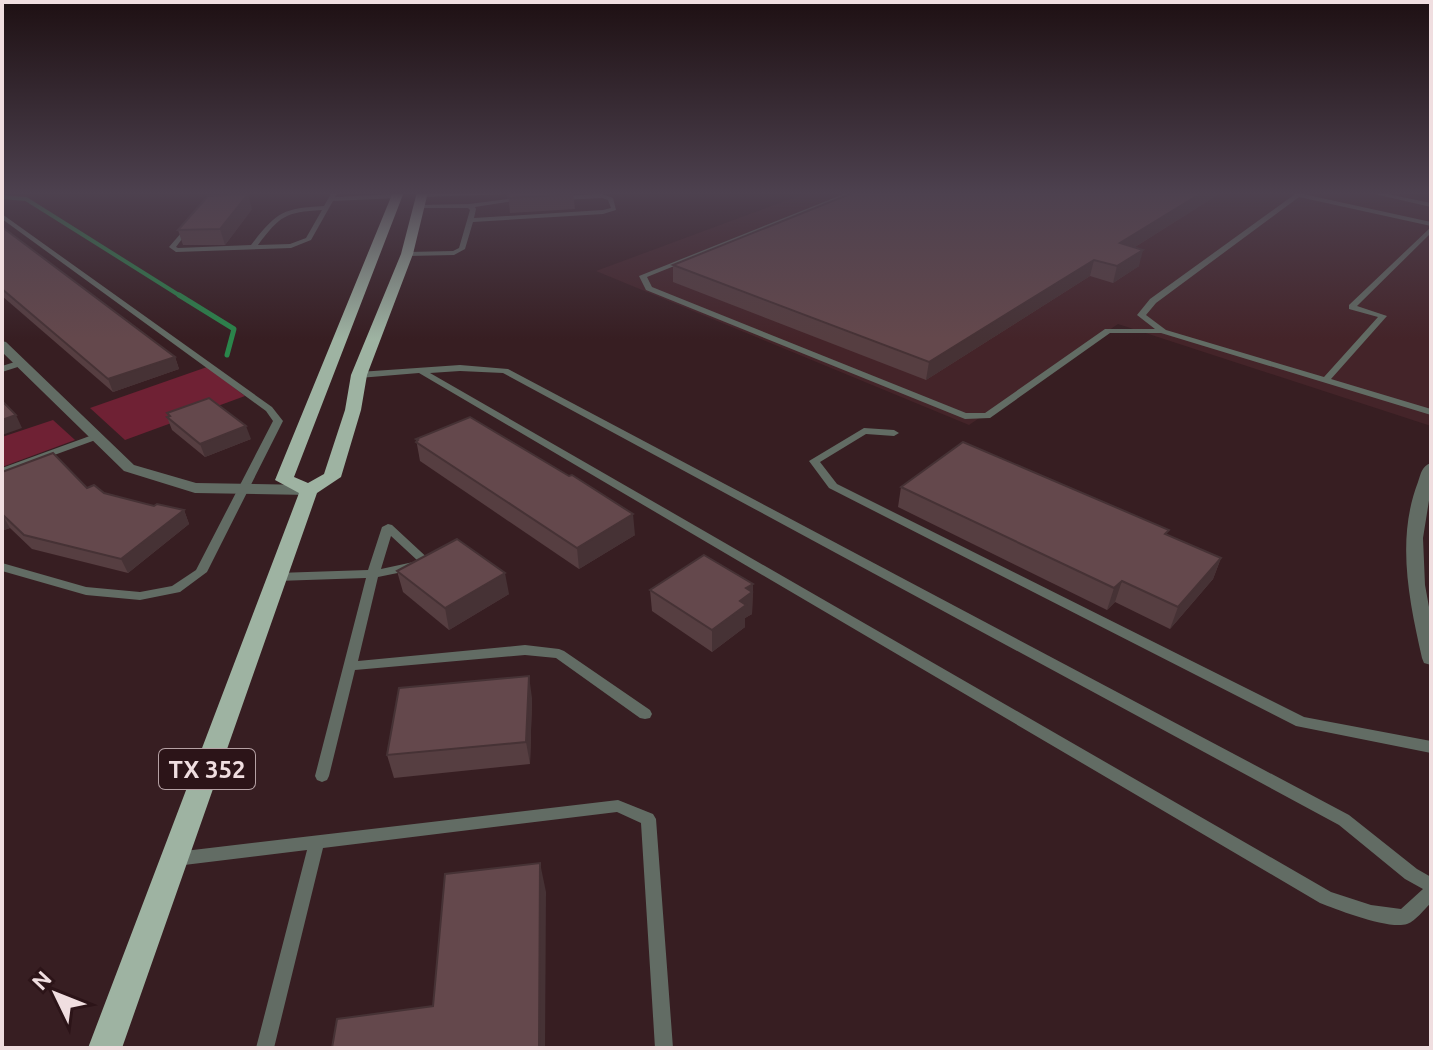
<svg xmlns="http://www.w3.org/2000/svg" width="1433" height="1050" viewBox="0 0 1433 1050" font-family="Ubuntu,sans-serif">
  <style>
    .built { fill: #442429 }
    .green { fill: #6f2134 }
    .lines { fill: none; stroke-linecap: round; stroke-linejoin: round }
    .stream-far1 { stroke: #2a864b; stroke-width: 4 }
    .stream { stroke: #2a864b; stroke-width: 5 }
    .service { fill: #626c64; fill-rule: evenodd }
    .minor { fill: #626c64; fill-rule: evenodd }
    .tertiary { fill: #626c64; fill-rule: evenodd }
    .primary { fill: #9eb3a2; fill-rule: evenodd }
    .wall { fill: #563e41 }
    .shaded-wall { fill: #463235 }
    .building { fill: #64484c; stroke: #463235; stroke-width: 2 }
    .labels { text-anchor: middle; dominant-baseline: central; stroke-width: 7; stroke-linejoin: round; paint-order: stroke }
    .shield { fill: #2c1418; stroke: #b5a1a4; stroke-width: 2 }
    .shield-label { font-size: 24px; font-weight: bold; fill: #f0dee0 }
  </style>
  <rect width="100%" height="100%" fill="#371e22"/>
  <polygon class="built" points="809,192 1394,192 1431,200 1431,426 1118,324 969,425 596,271"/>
  <g class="green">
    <polygon points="207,367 245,396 125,440 90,408"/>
    <polygon points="53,420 75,440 2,467 2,437"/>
  </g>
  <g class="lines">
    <polyline class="stream-far1" points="2,197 26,199 182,297"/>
    <polyline class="stream" points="179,295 234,329 227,355"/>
    <g class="service">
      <path d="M 332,192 L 338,192 L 335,197 L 397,194 L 400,196 L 397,198 L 333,201 L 311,240 L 291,248 L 176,252 L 169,247 L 188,225 L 191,227 L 176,247 L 178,248 L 251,245 C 276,213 282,208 324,206 ZM 322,210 L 306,238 L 290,244 L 258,245 C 280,216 285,212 322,210 Z"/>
      <polygon points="453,192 514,192 511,194 422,197 419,195 422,193"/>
      <polygon points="849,192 858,192 647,277 652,287 966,413 985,413 1105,329 1155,329 1137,315 1150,299 1298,192 1305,192 1303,194 1431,222 1431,226 1299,197 1156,303 1146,315 1166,330 1324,377 1378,317 1349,309 1349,305 1431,227 1431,233 1357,306 1387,316 1331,379 1431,409 1431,415 1161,333 1110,333 990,418 965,419 646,290 639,276"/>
      <polygon points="1366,192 1378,192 1431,203 1431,207"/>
      <polygon points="602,194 613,198 616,210 603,214 473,222 465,249 454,255 407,256 404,254 407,252 453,251 459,248 470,210 468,208 419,208 416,206 417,205 469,204 523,197 526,199 475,207 476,209 474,218 603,210 611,208 608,200 602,198 561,200 558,198 561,196"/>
      <polygon points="2,214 272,407 283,421 207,572 180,592 140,600 86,595 2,571 2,563 86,587 140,592 172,586 196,570 273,421 266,411 2,219"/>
      <polygon points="21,360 25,363 24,365 2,372 2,366"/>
      <path d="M 460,365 L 508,369 L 1349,815 L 1417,869 L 1431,877 L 1431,903 C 1424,909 1416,921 1407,924 C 1389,930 1338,910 1320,903 L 419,373 L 359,378 L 355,375 L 359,372 ZM 460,371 L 503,373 L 1339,825 L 1405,879 L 1423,889 L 1401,909 L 1371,905 L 1331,892 L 430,373 Z"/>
      <polygon points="864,428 894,430 899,433 894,436 866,434 820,462 837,484 1304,717 1431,741 1431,753 1296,726 829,488 809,461"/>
      <polygon points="98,433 103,436 101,438 2,474 2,468"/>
      <path d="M 388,524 L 392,525 L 433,563 L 427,567 L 378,577 L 358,661 L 525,645 L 559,649 L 564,651 L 650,710 L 652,714 L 650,718 L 645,719 L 640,718 L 556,658 L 525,655 L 355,670 L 329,776 L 327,780 L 322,782 L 317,780 L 315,776 L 366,578 L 277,581 L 271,577 L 277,573 L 368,570 L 382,527 ZM 391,536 L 418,561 L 381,569 Z"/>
      <polygon points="618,800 653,814 656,819 673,1048 655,1048 641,823 617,812 323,848 274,1048 256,1048 307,850 176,866 170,864 168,859 170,854 176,852"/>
    </g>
    <polygon class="minor" points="2,341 6,342 134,465 196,483 309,485 317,490 309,495 195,493 124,471 2,352"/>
    <path class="tertiary" d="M 1431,463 L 1431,488 L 1423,538 L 1425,585 L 1431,618 L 1431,665 L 1424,663 L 1422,658 C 1409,600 1396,539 1418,482 C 1421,473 1422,466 1431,463 Z"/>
    <polygon class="primary" points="393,192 404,192 294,477 308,483 324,474 345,410 351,375 401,254 417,192 428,192 413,254 367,375 361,410 341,477 317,493 122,1048 88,1048 299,493 275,480"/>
  </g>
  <g class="wall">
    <polygon points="508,192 573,192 575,209 510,213"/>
    <polygon points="855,192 1222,192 1135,247 1139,266 1113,283 1090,276 926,380 673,282 673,265"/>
    <polygon points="252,209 225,245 183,245 178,230"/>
    <polygon points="2,227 175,357 179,369 113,392 2,296"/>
    <polygon points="167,413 251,439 205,457 172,430 167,417 169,416"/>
    <polygon points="416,439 635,535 579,569 420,461"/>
    <polygon points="2,472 87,488 154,506 184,510 189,524 128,573 32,549 10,528 4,530 2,528"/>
    <polygon points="901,487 1167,535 1221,558 1213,579 1170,629 1115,602 1107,610 898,507"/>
    <polygon points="397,571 509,594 449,630 403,592"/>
    <polygon points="753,584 752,614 745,618 745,627 712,652 652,611 650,590"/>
    <polygon points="532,698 530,764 394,778 387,755"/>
  </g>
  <g class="shaded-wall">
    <polygon points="1203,192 1222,192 1116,259 1120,243"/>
    <polygon points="248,194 252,209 225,245 220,229"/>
    <polygon points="1143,250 1139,266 1113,283 1117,266"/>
    <polygon points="1094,260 1090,276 926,380 929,362"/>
    <polygon points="175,357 179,369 113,392 108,379"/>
    <polygon points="16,415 22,428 2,435 2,420"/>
    <polygon points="246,426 251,439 205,457 200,444"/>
    <polygon points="184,510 189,524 128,573 121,559"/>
    <polygon points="2,514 10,528 4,530 2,527"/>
    <polygon points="633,514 635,535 579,569 577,548"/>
    <polygon points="1221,558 1213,579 1170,629 1178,607"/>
    <polygon points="505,573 509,594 449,630 445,608"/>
    <polygon points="1122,581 1115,602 1107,610 1114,588"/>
    <polygon points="753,584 752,614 745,618 745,627 712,652 712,630 740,601 746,588"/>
    <polygon points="529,676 532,698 530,764 526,742"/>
    <polygon points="540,863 546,892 545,1048 539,1048"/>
  </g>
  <g class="building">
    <polygon points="508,192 573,192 573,194 508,198"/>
    <polygon points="855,192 1203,192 1120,243 1143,250 1117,266 1094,260 929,362 673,265"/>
    <polygon points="248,194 220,229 178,230 208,196"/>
    <polygon points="2,227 175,357 108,379 2,289"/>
    <polygon points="209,398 246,426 200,444 167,417 170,416 167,413"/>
    <polygon points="2,401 16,415 2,420"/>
    <polygon points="470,417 569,476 572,475 633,514 577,548 416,442 418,440 416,439"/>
    <polygon points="963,442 1169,530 1165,534 1221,558 1178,607 1122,581 1114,588 901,487"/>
    <polygon points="53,453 87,488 94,485 104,493 154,506 157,504 184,510 121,559 24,535 2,514 2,472"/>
    <polygon points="457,539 505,573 445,608 397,571"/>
    <polygon points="704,555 753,584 746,588 752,592 740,601 746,605 712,630 650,590"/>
    <polygon points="529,676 526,742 387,755 399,688"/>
    <polygon points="540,863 539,1048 332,1048 337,1019 433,1006 445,874"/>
  </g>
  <linearGradient id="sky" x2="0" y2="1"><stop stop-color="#1e1013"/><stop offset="0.57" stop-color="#4d414f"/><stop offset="1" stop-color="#4d414f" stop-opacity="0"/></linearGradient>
  <rect width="1433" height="339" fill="url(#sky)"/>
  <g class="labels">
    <rect class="shield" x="159" y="749" width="96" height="40" rx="6"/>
    <g class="shield-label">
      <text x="207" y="769">TX 352</text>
    </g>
  </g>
  <rect width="1433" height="1050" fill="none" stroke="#f0dee0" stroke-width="8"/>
  <g transform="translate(56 994) rotate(313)" stroke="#2c1418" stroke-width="6" paint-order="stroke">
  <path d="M0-6L14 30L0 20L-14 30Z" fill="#f0dee0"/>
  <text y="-12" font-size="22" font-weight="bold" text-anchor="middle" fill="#f0dee0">N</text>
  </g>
</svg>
